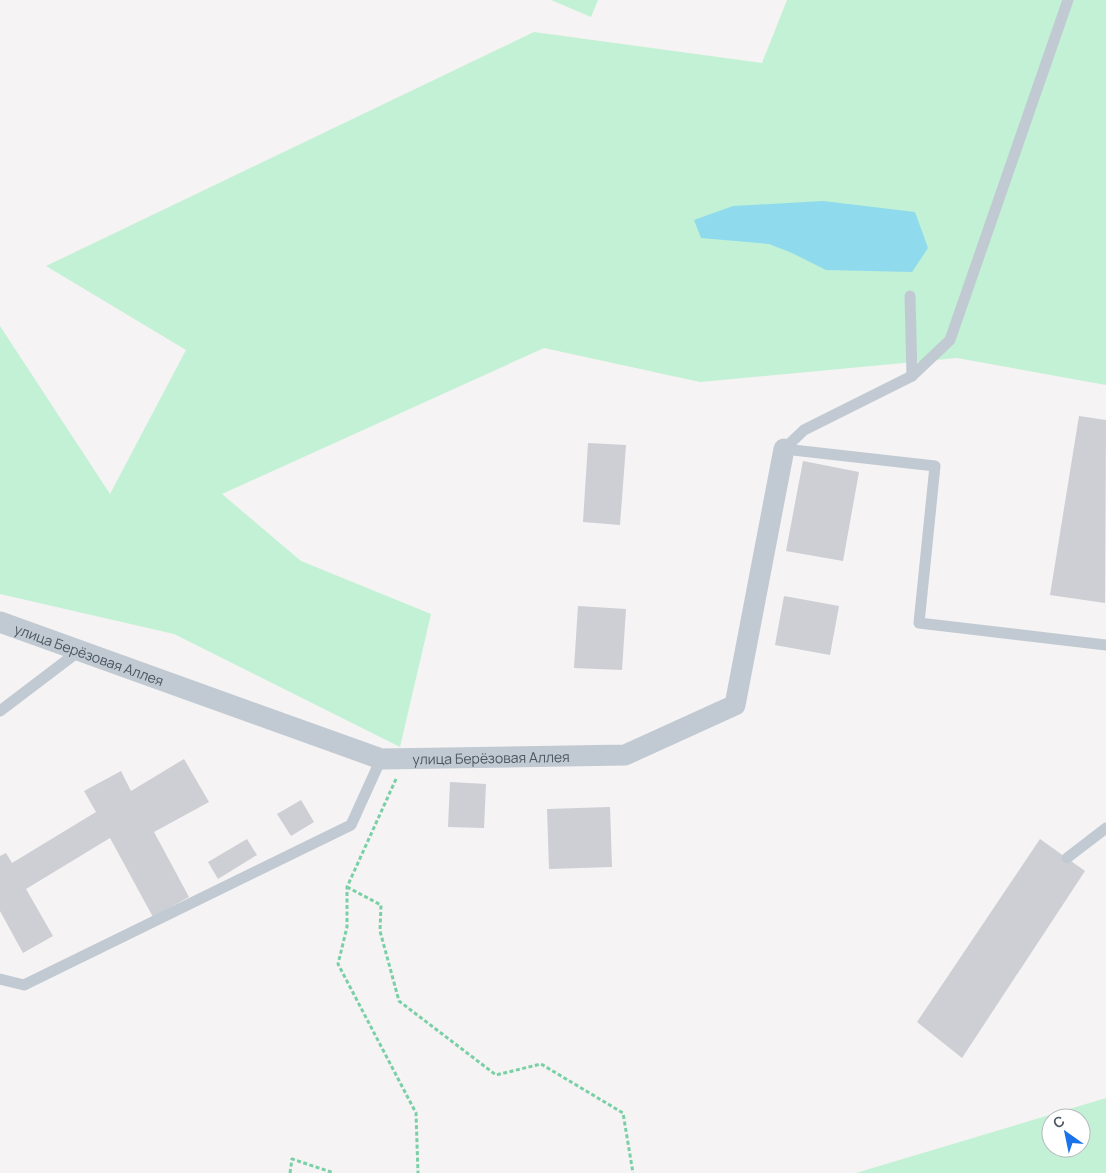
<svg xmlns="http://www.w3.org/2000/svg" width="1106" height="1173" viewBox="0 0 1106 1173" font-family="Manrope,sans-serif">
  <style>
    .green { fill: #c3f1d5; fill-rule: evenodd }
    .water { fill: #90daee }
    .building { fill: #cdcfd5 }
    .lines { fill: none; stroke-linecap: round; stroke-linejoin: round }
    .path { stroke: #7ad0a6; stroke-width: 3; stroke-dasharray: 4 2.5; stroke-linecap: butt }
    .lane { stroke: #c1cad2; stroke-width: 11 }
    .street { stroke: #c1cad2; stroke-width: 21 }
    .labels { text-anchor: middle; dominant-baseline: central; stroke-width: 4; stroke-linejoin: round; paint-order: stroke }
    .street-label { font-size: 14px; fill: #4a5661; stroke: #fff }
  </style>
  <rect width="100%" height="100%" fill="#f5f3f3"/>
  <g class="green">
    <polygon points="551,0 598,0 591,17"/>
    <polygon points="787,0 1106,0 1106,385 957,358 700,382 544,348 222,494 301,561 431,614 400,747 174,634 0,594 0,326 110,494 186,350 46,266 534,32 762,63"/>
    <path d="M 1106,1098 L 1106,1173 L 856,1173 ZM 1051,1118 L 1081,1118 L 1081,1148 L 1051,1148 Z"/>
  </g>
  <polygon class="water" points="823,201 915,212 928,248 912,272 826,270 792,253 769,244 701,238 694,220 733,206"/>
  <g class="building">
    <polygon points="1079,416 1106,420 1105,603 1050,595"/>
    <polygon points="588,443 626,445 620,525 583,522"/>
    <polygon points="803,461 859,472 843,561 786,551"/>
    <polygon points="784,596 839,606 830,655 775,645"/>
    <polygon points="578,606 626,609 622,670 574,668"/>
    <polygon points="184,759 209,802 154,832 189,897 153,917 110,838 26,889 53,936 23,953 0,911 0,856 6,853 12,863 96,812 84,791 121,771 131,791"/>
    <polygon points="450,782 486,784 484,828 448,827"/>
    <polygon points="301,800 314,822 291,836 277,814"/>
    <polygon points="610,807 612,867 549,869 547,809"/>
    <polygon points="247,839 257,855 218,879 208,862"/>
    <polygon points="1040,839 1085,871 962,1058 917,1022"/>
  </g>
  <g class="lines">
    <g class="path">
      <polyline points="396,779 347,887 347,927 338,964 416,1113 418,1173"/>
      <polyline points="347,887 381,905 380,931 399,1001 496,1075 541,1064 623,1113 633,1173"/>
      <polyline points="290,1173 292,1159 334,1173"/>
    </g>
    <g class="lane">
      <polyline points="910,296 912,376"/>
      <polyline points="784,449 804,430 912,376 950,340 1068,0"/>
      <polyline points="784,449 935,466 919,623 1106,645"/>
      <polyline points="0,711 79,651"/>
      <polyline points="1067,858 1106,828"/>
      <polyline points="0,979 24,985 351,825 381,759"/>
    </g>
    <path class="street" id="s1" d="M 0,622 L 381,759 L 625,755 L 735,705 L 784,449"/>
  </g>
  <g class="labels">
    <g class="street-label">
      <text stroke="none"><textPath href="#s1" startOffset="95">улица Берёзовая Аллея</textPath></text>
      <text stroke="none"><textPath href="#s1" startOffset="515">улица Берёзовая Аллея</textPath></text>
    </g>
  </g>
  <g transform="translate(1066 1133) rotate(327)"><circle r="24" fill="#ffffff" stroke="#b7bbc0"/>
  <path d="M0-4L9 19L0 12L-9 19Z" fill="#1a73e8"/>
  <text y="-8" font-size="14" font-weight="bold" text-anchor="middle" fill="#4a5661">С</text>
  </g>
</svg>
